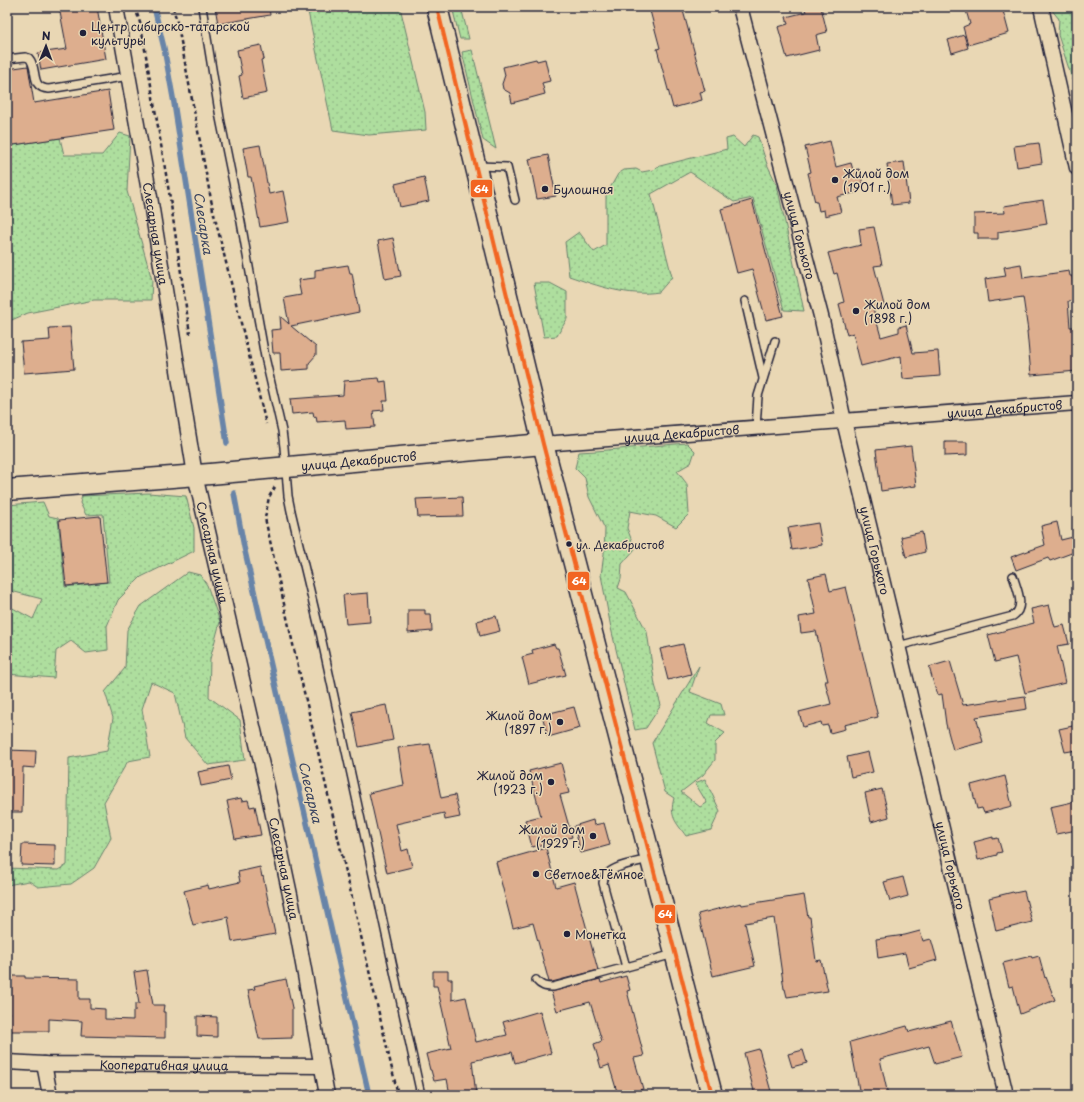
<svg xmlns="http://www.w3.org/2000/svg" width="1084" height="1102" viewBox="0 0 1084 1102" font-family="'Playpen Sans',sans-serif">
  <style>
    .grass { fill: url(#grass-dots); stroke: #68806c }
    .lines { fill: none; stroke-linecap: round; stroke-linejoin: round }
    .stream { stroke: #6884a8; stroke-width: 5.5 }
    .building { fill: #ddae8e; stroke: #22223b }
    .lane-casing { stroke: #22223b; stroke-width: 10 }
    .street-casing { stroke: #22223b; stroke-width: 17 }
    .secondary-casing { stroke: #22223b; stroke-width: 23 }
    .path { stroke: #22223b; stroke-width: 2.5; stroke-dasharray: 4 3; stroke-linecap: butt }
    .lane { stroke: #e9d7b4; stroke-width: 7 }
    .street { stroke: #e9d7b4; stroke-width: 14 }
    .secondary { stroke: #e9d7b4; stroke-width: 20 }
    .bus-1-casing { stroke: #e9d7b4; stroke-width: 7 }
    .bus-1 { stroke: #f26522; stroke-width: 4 }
    .poi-dot { fill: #22223b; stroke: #e9d7b4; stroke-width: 1.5 }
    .labels { text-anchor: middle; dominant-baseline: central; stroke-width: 3; stroke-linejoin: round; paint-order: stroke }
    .bus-label { font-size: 11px; fill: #22223b; stroke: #e9d7b4; text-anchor: start }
    .poi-label { font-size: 12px; fill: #22223b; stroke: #e9d7b4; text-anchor: start }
    .street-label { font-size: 12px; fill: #22223b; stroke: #e9d7b4 }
    .water-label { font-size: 13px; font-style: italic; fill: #39435f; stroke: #e9d7b4 }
    .line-badge { stroke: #e9d7b4; stroke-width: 1.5 }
    .badge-label { font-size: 11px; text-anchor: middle; font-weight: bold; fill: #fff }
  </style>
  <defs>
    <pattern id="grass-dots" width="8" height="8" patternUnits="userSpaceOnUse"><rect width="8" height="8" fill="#aede9e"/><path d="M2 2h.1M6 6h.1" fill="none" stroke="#95be89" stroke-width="1.8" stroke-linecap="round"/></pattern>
  </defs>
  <rect width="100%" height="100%" fill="#e9d7b4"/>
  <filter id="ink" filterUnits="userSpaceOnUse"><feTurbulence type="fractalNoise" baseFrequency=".025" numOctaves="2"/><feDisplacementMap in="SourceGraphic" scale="8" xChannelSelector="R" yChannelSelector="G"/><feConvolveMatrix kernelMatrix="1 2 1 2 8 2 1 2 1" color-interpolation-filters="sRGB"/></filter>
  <g filter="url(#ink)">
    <g class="grass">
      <polygon points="307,7 400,7 425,112 426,130 369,135 333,130"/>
      <polygon points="452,7 461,7 469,39 460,39"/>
      <polygon points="1051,7 1077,7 1077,94 1058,35 1059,19 1051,9"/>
      <polygon points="472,50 496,149 483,140 462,52"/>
      <polygon points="120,133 130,136 127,191 152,280 151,300 94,300 28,313 7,322 7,146 60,138 64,155 102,155"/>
      <path d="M 753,135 L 758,137 L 767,164 L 777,185 L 804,311 L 784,310 L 753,198 L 734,202 L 690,172 L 651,194 L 672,277 L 659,292 C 628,297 598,286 569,276 L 565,242 L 579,232 L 594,252 L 606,245 L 606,195 L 618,174 L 624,170 L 636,169 L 642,172 L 653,170 L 656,167 L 727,149 L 726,139 L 733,137 L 744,147 Z"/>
      <polygon points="534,283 550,283 567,292 567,319 557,336 544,337"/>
      <polygon points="687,443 695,451 691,463 677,471 687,484 689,514 676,527 656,516 630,511 627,528 635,549 622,564 621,579 618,588 626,592 647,632 655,685 661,705 646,728 635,730 611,628 601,575 604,554 605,529 589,497 585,478 575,468 579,452 596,451"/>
      <polygon points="148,493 186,496 194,528 194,551 141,577 118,600 107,626 108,650 86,653 71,641 56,651 54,678 7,674 7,605 33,619 42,599 7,590 7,505 43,502 49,516 58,518 65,587 109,582 103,514 86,515 80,503 82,496"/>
      <polygon points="188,572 200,575 207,585 220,622 210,659 209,697 240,720 245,760 208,765 185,738 175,693 151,682 142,709 150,757 128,761 104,802 111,838 94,868 71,884 38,887 29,881 7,885 7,868 59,870 67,865 69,758 107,751 113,718 105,692 125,668 127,630 141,606"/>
      <path d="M 699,666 L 690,692 L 721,704 L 724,715 L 711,715 L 708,723 L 725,733 L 715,743 L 715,760 L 703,775 L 681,792 L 700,807 L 707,803 L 695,783 L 705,779 L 720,811 L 711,830 L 686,836 C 676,822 669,817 674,798 L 665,792 L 652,743 Z"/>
    </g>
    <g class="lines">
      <g class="stream">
        <polyline points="154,7 164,48 174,103 227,443"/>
        <polyline points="234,493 244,547 369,1095"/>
      </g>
    </g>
    <g class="building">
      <polygon points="59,7 97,7 106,59 41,70 38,53 67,49"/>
      <polygon points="215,7 269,7 270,15 218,24"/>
      <polygon points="649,7 682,7 705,91 700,92 702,100 673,108 657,49 660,48"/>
      <polygon points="804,7 821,7 827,32 816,35 819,50 787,58 778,27 788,24 786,17 806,12"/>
      <polygon points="965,7 1002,7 1009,33 968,45 963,27 970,24"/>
      <polygon points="964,35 968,48 952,53 948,40"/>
      <polygon points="261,45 264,59 261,60 267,93 243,98 239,76 242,75 237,50"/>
      <polygon points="536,59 537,61 545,59 550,81 542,83 545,94 512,103 510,93 503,89 502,84 505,75 503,67"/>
      <polygon points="28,66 34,103 108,91 114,130 7,146 7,69"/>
      <polygon points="830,141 836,167 851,163 853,170 859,169 864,188 857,189 858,192 837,197 841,212 825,216 824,210 819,211 817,202 815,202 808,173 811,172 805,147"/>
      <polygon points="1039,143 1042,163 1017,167 1014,146"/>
      <polygon points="260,145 269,194 283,191 289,222 260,227 251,177 248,177 243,148"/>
      <polygon points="548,155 556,196 537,199 529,159"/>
      <polygon points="904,162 909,203 892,205 887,164"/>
      <polygon points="424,177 429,201 400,207 395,184"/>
      <polygon points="752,200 783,316 766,320 752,269 737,273 721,209"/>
      <polygon points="1043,200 1047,224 998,232 998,239 978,239 978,233 974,233 974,214 1005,213 1004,206"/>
      <polygon points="874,227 882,265 874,266 884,305 873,308 881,337 899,332 899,327 906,325 913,353 938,351 940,376 903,379 901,356 861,366 853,333 847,335 839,304 844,302 837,273 834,274 828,253 861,245 859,229"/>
      <polygon points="393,238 401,276 385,279 378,241"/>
      <polygon points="1021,264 1023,278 1069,271 1070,276 1072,276 1076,300 1068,301 1070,327 1077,327 1077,371 1031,375 1027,331 1028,331 1023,297 988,302 985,279 1006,276 1004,267"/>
      <polygon points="348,265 350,273 352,273 359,312 291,326 316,347 316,355 309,363 309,369 281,371 280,353 273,353 271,330 281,329 280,316 289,324 284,298 301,295 298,280 315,278 315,270"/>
      <polygon points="70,327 74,369 24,373 21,342 50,340 49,328"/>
      <polygon points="379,378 380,382 386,381 388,401 383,401 384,410 373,411 375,427 346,429 345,420 317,422 316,416 314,417 313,412 292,414 290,399 343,395 344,381"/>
      <polygon points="945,442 967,442 967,455 945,456"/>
      <polygon points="911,446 916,486 881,491 876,450"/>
      <polygon points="462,497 463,516 418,517 416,499"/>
      <polygon points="100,516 107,582 66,586 59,520"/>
      <polygon points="1057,522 1061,540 1077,536 1077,551 1050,561 1048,558 1016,570 1011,557 1045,545 1041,526"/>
      <polygon points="818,523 822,545 792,550 788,528"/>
      <polygon points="922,532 925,552 906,557 901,537"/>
      <polygon points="826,574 830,591 846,587 878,717 844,725 845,729 830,733 828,725 822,726 821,722 803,727 799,712 831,704 825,681 828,681 816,631 801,633 799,617 816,614 808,578"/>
      <polygon points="368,593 370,622 346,624 343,595"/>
      <polygon points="1049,605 1055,627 1064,625 1069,644 1057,646 1065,683 1025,693 1016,657 995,662 988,635 1034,623 1031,609"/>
      <polygon points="408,610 425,610 425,614 431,614 432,631 408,633"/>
      <polygon points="496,616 500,631 480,636 477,621"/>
      <polygon points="554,644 556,648 558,648 566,675 529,684 522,657 533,654 532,650"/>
      <polygon points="683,644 691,674 668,680 660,649"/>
      <polygon points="950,661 963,705 1025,696 1027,709 976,717 983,742 953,750 946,724 942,694 937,695 929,667"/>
      <polygon points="386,705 393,740 359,747 352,712"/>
      <polygon points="574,707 580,728 548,737 542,715"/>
      <polygon points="1077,725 1077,750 1065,752 1059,729"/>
      <polygon points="430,744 441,798 455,795 460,817 445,820 444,813 396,824 402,851 408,849 412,867 387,873 369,793 404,785 398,748"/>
      <polygon points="7,750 36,751 35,768 23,767 22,812 7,812"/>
      <polygon points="868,752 873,772 851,777 847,757"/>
      <polygon points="561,763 569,793 560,795 572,837 532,847 525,820 541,816 529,771"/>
      <polygon points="228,766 231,780 201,786 198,772"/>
      <polygon points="1005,776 1012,806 984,813 982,808 977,809 971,785"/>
      <polygon points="882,789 889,817 871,822 865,793"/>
      <polygon points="241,798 242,801 248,800 250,807 255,806 261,835 235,839 227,801"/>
      <polygon points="1077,801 1077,830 1056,834 1050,807"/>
      <polygon points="593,820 594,825 604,823 610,845 581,853 574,826"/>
      <polygon points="993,837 993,839 998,838 1002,852 997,853 997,855 978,860 974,842"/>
      <polygon points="22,844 55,845 55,866 21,865"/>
      <polygon points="546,848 556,887 574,882 598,970 552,982 549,982 533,923 513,928 496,862"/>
      <polygon points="260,867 262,877 263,876 275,934 232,942 228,917 193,925 184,891 208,885 209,889 240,882 238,872"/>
      <polygon points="903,877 908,896 890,901 884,882"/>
      <polygon points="1024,891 1032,922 996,931 989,898 1013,892 1014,893"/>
      <polygon points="804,895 808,917 810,917 816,961 821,960 828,991 787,997 785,989 784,989 774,918 745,923 755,966 713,976 698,914 741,903 742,905"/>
      <polygon points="920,931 923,941 931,939 937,960 909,968 905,953 878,958 876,939 905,935"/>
      <polygon points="1031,956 1032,958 1039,956 1045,978 1046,977 1055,1000 1020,1014 1013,986 1009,987 1003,963"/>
      <polygon points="147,970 153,1005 164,1005 163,1012 165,1012 165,1038 81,1036 82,1021 49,1019 49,1031 9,1031 9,976 25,976 25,978 79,979 79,999 90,999 90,1008 105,1009 105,1019 133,1020 133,1011 135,1011 135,1004 139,1004 134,972"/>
      <polygon points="433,971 448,971 448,979 452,979 452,1000 466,997 476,1042 507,1035 503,1022 540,1011 551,1053 515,1063 512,1052 472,1061 476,1095 450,1095 447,1079 434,1081 431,1070 430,1070 426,1054 451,1048 437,986 433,986"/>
      <polygon points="626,976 630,990 627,991 644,1056 634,1058 643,1089 623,1095 618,1095 609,1065 601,1068 594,1044 602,1041 590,1002 557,1011 551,992 600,979 601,983"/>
      <polygon points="286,979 292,1008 292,1038 259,1039 248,990 255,989 254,986"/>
      <polygon points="197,1016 217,1017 217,1037 197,1036"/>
      <polygon points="951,1021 962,1057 935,1064 929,1046 880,1059 888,1095 860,1095 850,1042 907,1026 909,1032"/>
      <polygon points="759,1049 772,1095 755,1095 744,1053"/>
      <polygon points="803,1050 807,1063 792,1067 788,1054"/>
    </g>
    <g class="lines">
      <g class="lane-casing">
        <g id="lane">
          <polyline points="202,7 220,118 241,222 265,357 282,431 284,447 288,496 291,511 320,632 421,1095"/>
          <path d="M 7,59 L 25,57 L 29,58 C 39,69 29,88 49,89 L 129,76"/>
          <polyline points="478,166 507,167 515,200"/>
          <polyline points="745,301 763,378"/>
          <polyline points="756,428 758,396 775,341"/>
          <path d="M 898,646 L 1013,616 C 1026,607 1017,589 1013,576"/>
          <path d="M 626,967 L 603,883 C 604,866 635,863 649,859"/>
          <path d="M 536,980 C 541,986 545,987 553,987 L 674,954"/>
        </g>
      </g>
      <g class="street-casing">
        <g id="street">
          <path id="s1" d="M 116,7 L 150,197 L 195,475 L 267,787 L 292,904 L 327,1095"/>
          <path id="s2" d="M 740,7 L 822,320 L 844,421 L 1006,1095"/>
          <polyline points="1041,7 1077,168"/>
          <path id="s3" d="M 543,444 L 1077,403"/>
          <path id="s4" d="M 7,1062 L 44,1064 L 321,1066"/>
          <polyline points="44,1064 50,1095"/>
        </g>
      </g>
      <g class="secondary-casing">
        <g id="secondary">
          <polyline points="437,7 543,444 712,1095"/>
          <path id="s5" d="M 7,490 L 210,474 L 543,444"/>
        </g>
      </g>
      <g class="path">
        <polyline points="135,7 141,26 170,198 190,334"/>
        <polyline points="173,7 178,26 213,210 266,424"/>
        <polyline points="275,487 269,497 265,518 294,649 398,1095"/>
      </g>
      <use href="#lane" class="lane"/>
      <use href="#street" class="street"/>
      <use href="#secondary" class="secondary"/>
      <g class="bus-1-casing">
        <polyline id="bus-1" points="437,7 543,444 712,1095"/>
      </g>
      <use href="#bus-1" class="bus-1"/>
    </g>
  </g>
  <g class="poi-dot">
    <circle cx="83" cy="33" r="4"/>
    <circle cx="835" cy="180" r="4"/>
    <circle cx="545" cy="189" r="4"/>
    <circle cx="856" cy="311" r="4"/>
    <circle cx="569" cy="544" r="3.5"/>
    <circle cx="560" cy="722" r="4"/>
    <circle cx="551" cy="782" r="4"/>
    <circle cx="593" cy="836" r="4"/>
    <circle cx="536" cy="874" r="4"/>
    <circle cx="567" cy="934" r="4"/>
  </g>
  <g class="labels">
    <g class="bus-label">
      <text x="576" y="544">ул. Декабристов</text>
    </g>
    <g class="poi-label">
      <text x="91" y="26">Центр сибирско-татарской<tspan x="91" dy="14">культуры</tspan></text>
      <text x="843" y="173">Жилой дом<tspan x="843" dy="14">(1901 г.)</tspan></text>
      <text x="553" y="189">Булошная</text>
      <text x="864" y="304">Жилой дом<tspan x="864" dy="14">(1898 г.)</tspan></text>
      <text x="552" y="715" text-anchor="end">Жилой дом<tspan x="552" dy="14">(1897 г.)</tspan></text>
      <text x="543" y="775" text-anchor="end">Жилой дом<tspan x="543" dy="14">(1923 г.)</tspan></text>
      <text x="585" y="829" text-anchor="end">Жилой дом<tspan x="585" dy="14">(1929 г.)</tspan></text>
      <text x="544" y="874">Светлое&amp;Тёмное</text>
      <text x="575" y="934">Монетка</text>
    </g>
    <g class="street-label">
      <text stroke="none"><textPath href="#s1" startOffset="230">Слесарная улица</textPath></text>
      <text stroke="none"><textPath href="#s2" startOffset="236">улица Горького</textPath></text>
      <text stroke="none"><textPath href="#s3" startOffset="463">улица Декабристов</textPath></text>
      <text stroke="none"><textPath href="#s3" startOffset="139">улица Декабристов</textPath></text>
      <text stroke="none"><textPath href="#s5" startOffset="353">улица Декабристов</textPath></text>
      <text stroke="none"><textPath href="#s2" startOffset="560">улица Горького</textPath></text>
      <text stroke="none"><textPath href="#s1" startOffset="554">Слесарная улица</textPath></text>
      <text stroke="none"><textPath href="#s2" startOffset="884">улица Горького</textPath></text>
      <text stroke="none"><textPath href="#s1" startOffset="878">Слесарная улица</textPath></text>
      <text stroke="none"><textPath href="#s4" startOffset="157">Кооперативная улица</textPath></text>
    </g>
    <g class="water-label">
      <text transform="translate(204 223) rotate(81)">Слесарка</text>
      <text transform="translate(311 792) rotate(77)">Слесарка</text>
    </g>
  </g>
  <g class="line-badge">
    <rect x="470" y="179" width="23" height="19" rx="4" fill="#f26522"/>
    <rect x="567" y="571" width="23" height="20" rx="4" fill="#f26522"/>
    <rect x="654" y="904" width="22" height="20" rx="4" fill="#f26522"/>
  </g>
  <g class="badge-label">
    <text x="481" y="193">64</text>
    <text x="579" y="585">64</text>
    <text x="665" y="918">64</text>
  </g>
  <rect width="1084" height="1102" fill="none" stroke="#e9d7b4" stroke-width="24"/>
  <rect x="12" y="12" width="1060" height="1078" fill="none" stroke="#22223b" stroke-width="1.5" filter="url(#ink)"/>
  <g transform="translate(46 46) rotate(1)" stroke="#e9d7b4" stroke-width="3" paint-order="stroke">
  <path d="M0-3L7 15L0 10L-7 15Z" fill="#22223b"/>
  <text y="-6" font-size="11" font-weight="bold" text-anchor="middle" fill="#22223b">N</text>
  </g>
</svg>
